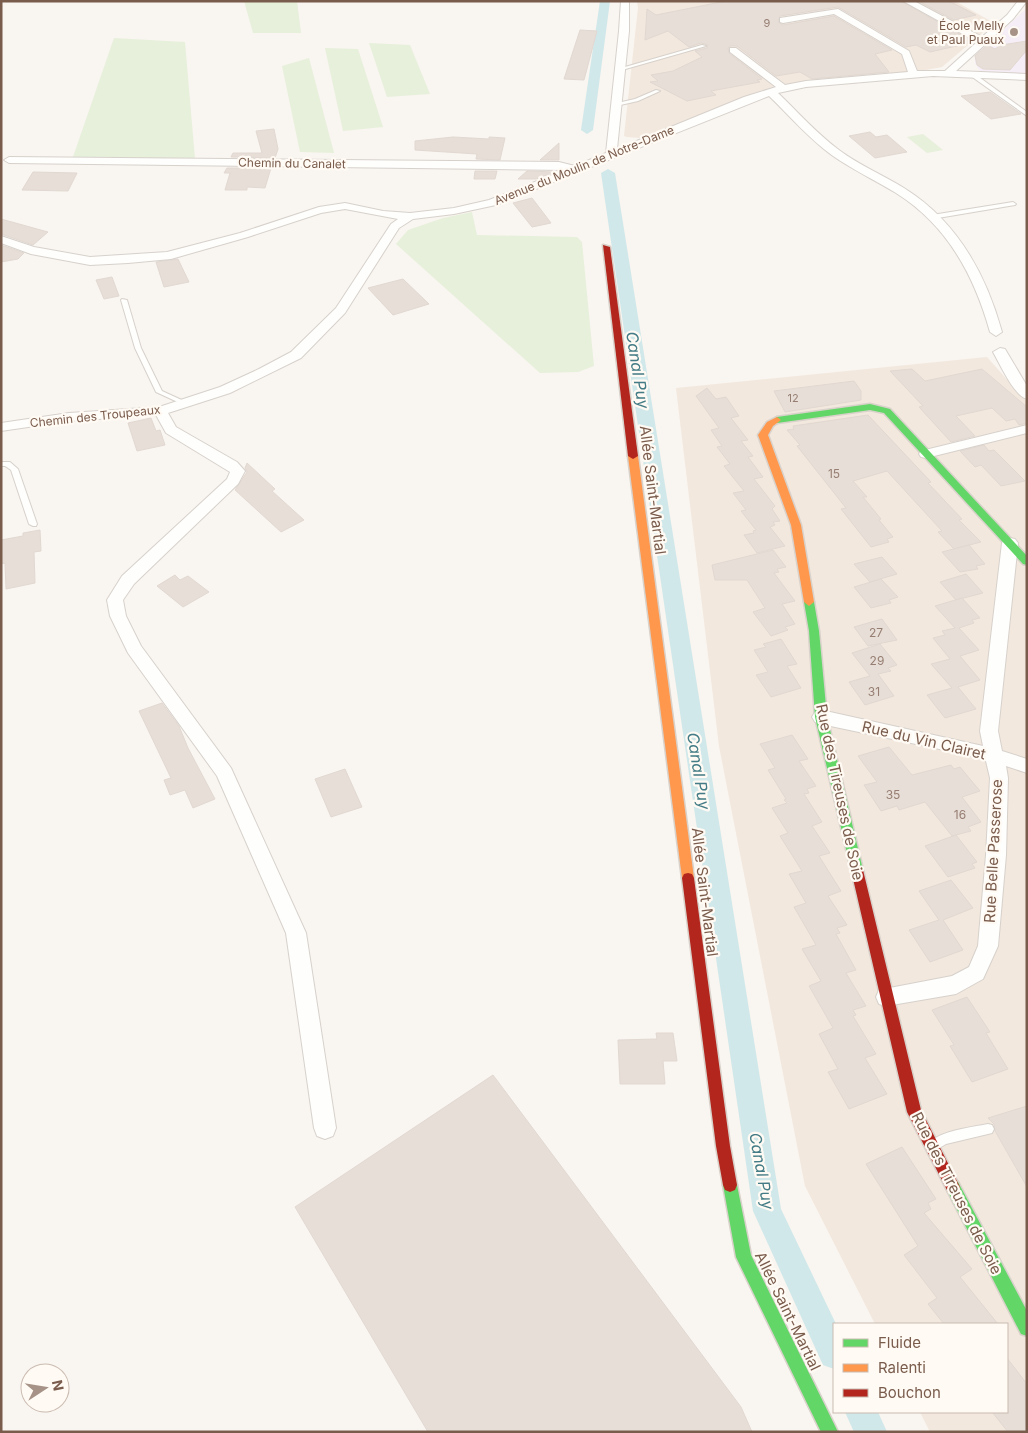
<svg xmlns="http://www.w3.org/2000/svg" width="1028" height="1433" viewBox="0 0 1028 1433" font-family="Inter,sans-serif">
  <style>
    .residential { fill: #f2e8de }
    .education { fill: #f6eef6 }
    .green { fill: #e7f0db }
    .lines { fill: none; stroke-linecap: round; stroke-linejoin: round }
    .canal { fill: #d0e8ea; fill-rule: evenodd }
    .building { fill: #e6ded7; stroke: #e2d8d2 }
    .lane-casing { stroke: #d7d1cb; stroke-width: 2 }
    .street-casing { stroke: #d7d1cb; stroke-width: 2 }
    .fast-casing { stroke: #d9d2cb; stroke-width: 3 }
    .slow-casing { stroke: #d9d2cb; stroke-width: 3 }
    .jam-casing { stroke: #d9d2cb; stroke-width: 3 }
    .lane { fill: #fefefd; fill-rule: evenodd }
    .street { fill: #fefefd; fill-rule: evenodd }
    .fast { fill: #63d668; fill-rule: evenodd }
    .slow { fill: #ff974d; fill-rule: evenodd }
    .jam { fill: #b3261e; fill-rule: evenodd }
    .poi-dot { fill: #a69286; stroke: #fffaf3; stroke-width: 2 }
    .labels { text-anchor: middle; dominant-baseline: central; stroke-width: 4.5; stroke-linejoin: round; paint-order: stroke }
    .far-number-label { font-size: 11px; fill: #977e72 }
    .far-poi-label { font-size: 12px; fill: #7a5c4d; stroke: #fffaf3; text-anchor: end }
    .far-street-label { font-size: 12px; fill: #7a5c4d; stroke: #fffaf3 }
    .number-label { font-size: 12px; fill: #977e72 }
    .street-label { font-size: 15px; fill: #7a5c4d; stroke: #fffaf3 }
    .water-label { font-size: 16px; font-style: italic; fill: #437c86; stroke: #fffaf3 }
  </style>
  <rect width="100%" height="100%" fill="#f9f5f0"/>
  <g class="residential">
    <polygon points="637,1 955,1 994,23 942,67 903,74 772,87 640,138 627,137 624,136 638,8"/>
    <polygon points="987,357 1027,402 1027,1432 930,1432 920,1412 1007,1412 1007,1324 875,1324 805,1186 719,746 676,388"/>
  </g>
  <polygon class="education" points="1027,8 1027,74 980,71 975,63 975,56"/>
  <g class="green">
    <polygon points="244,1 297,1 301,33 253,33"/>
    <polygon points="114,38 185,42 195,159 73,157"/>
    <polygon points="369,43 410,45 430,94 387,97"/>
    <polygon points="325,48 358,49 383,127 343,131"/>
    <polygon points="309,58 334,153 300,152 282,66"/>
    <polygon points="923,134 943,150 927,153 907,137"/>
    <polygon points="472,212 477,235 577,237 582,242 594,366 578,372 540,373 396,244 408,230 443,218"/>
  </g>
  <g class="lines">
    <g class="canal">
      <polygon points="600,1 610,1 593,130 587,134 581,130"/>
      <polygon points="608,169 615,173 781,1209 836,1324 834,1324 834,1369 823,1365 753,1211 601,173"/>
      <polygon points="845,1412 878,1412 887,1432 854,1432"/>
    </g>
  </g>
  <g class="building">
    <polygon points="726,1 901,1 974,42 930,52 916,45 906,47 838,7 780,16 778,22 783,25 834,16 892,50 875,54 889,72 812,79 800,72 776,76 737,46 730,46 728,48 729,53 762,79 757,80 760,82 711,91 716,95 687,101 650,82 658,81 651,75 673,71 702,57 695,51 707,48 708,45 701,43 689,47 668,31 645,40 647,9 656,15"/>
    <polygon points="918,1 949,1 976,15 954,20"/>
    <polygon points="580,30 597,31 584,80 564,79"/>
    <polygon points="1027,41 1027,50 1010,70 983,69 977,65 975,56 987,45 995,49 1001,45"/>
    <polygon points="990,92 1021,114 991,119 961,96"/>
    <polygon points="274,129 278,149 275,158 231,157 233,153 262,153 256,131"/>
    <polygon points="870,132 876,137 887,135 907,152 875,158 849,136"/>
    <polygon points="453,137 489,139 489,137 505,138 500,160 476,159 477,154 415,150 415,141"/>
    <polygon points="559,143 559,160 540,160"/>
    <polygon points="227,168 271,168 265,188 247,187 247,190 225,190 230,173 224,173"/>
    <polygon points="475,171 497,171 495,179 474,179"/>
    <polygon points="527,171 555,172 536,179 518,179"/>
    <polygon points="33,172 77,173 68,191 22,190"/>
    <polygon points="532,198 551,223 532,227 513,203"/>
    <polygon points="1,219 48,232 33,245 1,234"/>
    <polygon points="1,245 24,253 18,259 1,262"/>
    <polygon points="178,259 189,282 164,287 156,262"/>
    <polygon points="112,277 119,296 104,299 96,280"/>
    <polygon points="403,279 429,304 393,315 368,288"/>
    <polygon points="912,369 925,381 982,369 1027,407 1027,423 1019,425 1015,419 1006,421 992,408 956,416 975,436 951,442 919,407 923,406 890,371"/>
    <polygon points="854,381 861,391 861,400 785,412 774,391"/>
    <polygon points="707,388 716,399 726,397 739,416 731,418 748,440 741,441 753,456 748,457 763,477 754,479 775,506 772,509 780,521 773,522 775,525 770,527 785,546 757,553 744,535 754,533 753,531 756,530 741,511 746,510 733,493 744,491 724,466 730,464 717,447 722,446 711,430 719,428 696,396"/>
    <polygon points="868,415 931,482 928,483 962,519 959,520 981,542 954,549 938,532 942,531 887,471 853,481 867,497 863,497 881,519 879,520 893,537 887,539 889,542 871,547 841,509 846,508 797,446 800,445 787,430 794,429 793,426"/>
    <polygon points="151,418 156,431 160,430 165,445 137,451 128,423"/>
    <polygon points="984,445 989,451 994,450 1025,481 1001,486 981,465 975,467 960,451"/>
    <polygon points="247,463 275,489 272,491 304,520 281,532 235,490 247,472 245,468"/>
    <polygon points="40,530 41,551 34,552 35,583 6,589 5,563 1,564 1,540 23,536 23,533"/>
    <polygon points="969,545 985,564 976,566 978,569 960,572 942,552"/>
    <polygon points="773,550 786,567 777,569 779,572 774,573 795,601 782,604 795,624 785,627 788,630 771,636 753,612 765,608 747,580 715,580 712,565"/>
    <polygon points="882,557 897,574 870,582 854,564"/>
    <polygon points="966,574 983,593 956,600 940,582"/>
    <polygon points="175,575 180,580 188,576 209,592 183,607 157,586"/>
    <polygon points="881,579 898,597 889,600 891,603 871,608 854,587"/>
    <polygon points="962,598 980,618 972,620 974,623 959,628 979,650 960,656 980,680 958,687 976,709 945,718 927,695 952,688 931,664 950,659 933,638 945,635 942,631 955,628 935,606"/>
    <polygon points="882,619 897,640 868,646 854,627"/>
    <polygon points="781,639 797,664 787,666 801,688 771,697 756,675 768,672 754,650 766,647 763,644"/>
    <polygon points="880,644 897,665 888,668 891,671 878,674 894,696 865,705 849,682 870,676 852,653"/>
    <polygon points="162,703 179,726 188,748 215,799 193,808 185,790 170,795 164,780 171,778 139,711"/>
    <polygon points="792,735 808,759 799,761 816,786 807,789 809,793 804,794 822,822 812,826 830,853 819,856 841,891 828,896 847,925 837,928 840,933 836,934 856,970 846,973 866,1006 853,1010 856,1015 853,1016 876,1054 865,1058 887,1094 849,1109 828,1072 838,1069 819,1034 833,1028 809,986 821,981 802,949 816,945 794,907 806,903 789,874 802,871 780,836 788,833 772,808 787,803 784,800 786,799 768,770 775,768 760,744"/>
    <polygon points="889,747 912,775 951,765 954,769 960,767 980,791 962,797 981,822 968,827 971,831 952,836 925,802 899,810 897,806 881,811 864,785 877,782 858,756"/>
    <polygon points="345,769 362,807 331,817 315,779"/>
    <polygon points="956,835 977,862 972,864 975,868 948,877 925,846"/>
    <polygon points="951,880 973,908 943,920 963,950 930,962 909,930 939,920 919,891"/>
    <polygon points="967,997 990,1032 986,1033 1008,1069 972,1082 950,1046 954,1045 932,1010"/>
    <polygon points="656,1033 673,1033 677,1061 663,1061 665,1084 620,1084 618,1040 657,1039"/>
    <polygon points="493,1075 741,1407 752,1432 428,1432 295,1207"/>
    <polygon points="1027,1106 1027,1187 995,1131 994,1124 988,1118"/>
    <polygon points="902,1147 936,1199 928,1203 931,1209 924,1213 972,1269 960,1277 998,1324 944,1324 928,1304 937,1298 904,1255 918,1246 866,1164"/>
    <polygon points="1007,1358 1027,1384 1027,1432 1008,1432 992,1412 1007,1412"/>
  </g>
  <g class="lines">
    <g class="lane-casing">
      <g id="lane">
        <polygon points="702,45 706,46 622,70 618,69"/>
        <polygon points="968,72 972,72 1027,112 1027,116 968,74"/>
        <polygon points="656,90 660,91 638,101 616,106 613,104 635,99"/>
        <polygon points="1013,202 1016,204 1015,205 932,219 929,217 932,215"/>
        <polygon points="122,299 127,300 141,348 162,391 186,402 186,404 182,404 156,392 135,348 121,300"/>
        <polygon points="1,462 10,462 18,469 37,524 36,526 33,526 29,524 11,470 5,466 1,466"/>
        <path d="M 988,1124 L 992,1125 L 994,1129 L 992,1133 L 988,1134 L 946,1144 L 936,1150 L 932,1148 L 930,1144 C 936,1131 974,1127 988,1124 Z"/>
      </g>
    </g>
    <g class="street-casing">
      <g id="street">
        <path d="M 621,1 L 629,1 L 629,31 L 617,149 L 744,97 L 776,87 L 730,52 L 730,48 L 736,48 L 785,85 L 806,81 L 908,72 L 902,54 L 834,14 L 783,23 L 780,22 L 780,18 L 838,9 L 909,51 L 917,71 L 945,71 L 977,42 L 903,1 L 914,1 L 982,37 L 1007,15 L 1018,1 L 1027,1 L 1013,19 L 956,71 L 1027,74 L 1027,80 L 933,76 L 806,87 L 778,93 C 798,112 816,133 839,150 C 859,165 883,175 904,188 C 957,221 986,274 1002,332 L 996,336 L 990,332 C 974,275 947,225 896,193 C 875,180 853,170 833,156 C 809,139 790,116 769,96 L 496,205 L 454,214 L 413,219 L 399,228 L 345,313 L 301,358 L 230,393 L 168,413 L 176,427 L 237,462 L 245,471 L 238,484 L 134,584 L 123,600 L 126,616 L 141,646 L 231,768 L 306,933 L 336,1128 L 333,1136 L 325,1139 L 317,1136 L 314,1128 L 286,933 L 217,776 L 128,653 L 110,616 L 107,600 L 122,576 L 227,479 L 230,472 L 166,433 L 156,415 L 69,421 L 1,431 L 1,423 L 69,413 L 159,407 L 220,387 L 259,369 L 291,352 L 336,308 L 391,224 L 398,219 L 345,209 L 321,213 L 248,237 L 171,259 L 128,263 L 90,265 L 31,254 L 1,243 L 1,236 L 34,247 L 90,257 L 167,252 L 240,233 L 319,207 L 345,203 L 383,211 L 410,213 L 454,208 L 489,200 L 565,170 L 9,163 L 4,160 L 9,157 L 559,162 L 575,166 L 606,153 L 619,31 Z"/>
        <path d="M 1000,348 L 1005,349 L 1027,386 L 1027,399 C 1014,396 1000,364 993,352 Z"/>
        <polygon points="1027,425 1027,433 926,458 921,457 919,454 921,451"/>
        <polygon points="1010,538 1015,539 1018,543 998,731 1002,751 1027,759 1027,773 1006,766 1008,778 1006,855 998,946 983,979 956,994 886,1006 879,1004 876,997 879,990 952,976 969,967 978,946 986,855 990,778 986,761 968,755 821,724 815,722 812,717 815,712 821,710 983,746 980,731 1002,543 1005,539"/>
      </g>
    </g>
    <g class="fast-casing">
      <g id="fast">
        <polygon points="870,404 890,409 1027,556 1027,565 1023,564 884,413 870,410 777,423 773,420 777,417"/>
        <polygon points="809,598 814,602 819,631 827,717 863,870 861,874 857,875 853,874 851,870 815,717 809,631 804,602"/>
        <polygon points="730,1178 735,1180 737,1185 751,1255 838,1432 821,1432 736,1257 723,1185 725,1180"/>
        <polygon points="953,1180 958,1182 1027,1311 1027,1336 1021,1334 948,1192 946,1187 948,1182"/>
      </g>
    </g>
    <g class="slow-casing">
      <g id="slow">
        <polygon points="777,417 781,420 773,426 768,435 801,525 814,602 809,606 804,602 791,525 758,435 767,422"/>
        <polygon points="633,453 638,456 694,878 692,882 688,883 684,882 682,878 628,456"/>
      </g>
    </g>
    <g class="jam-casing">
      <g id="jam">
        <polygon points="603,245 610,247 638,456 633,459 628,456"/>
        <polygon points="857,865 861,866 863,870 921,1110 960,1187 958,1192 953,1194 948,1192 907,1112 851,870 853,866"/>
        <polygon points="688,873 692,874 694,878 730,1146 737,1185 735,1190 730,1192 725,1190 723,1185 716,1146 682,878 684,874"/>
      </g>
    </g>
    <use href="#lane" class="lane"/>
    <use href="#street" class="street"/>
    <use href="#fast" class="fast"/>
    <use href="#slow" class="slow"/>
    <use href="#jam" class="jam"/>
  </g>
  <circle class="poi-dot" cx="1014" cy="32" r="5"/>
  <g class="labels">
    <g class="far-number-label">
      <text x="767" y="23">9</text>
      <text x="793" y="398">12</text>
    </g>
    <g class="far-poi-label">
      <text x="1004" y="25">École Melly<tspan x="1004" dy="14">et Paul Puaux</tspan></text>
    </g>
    <g class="far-street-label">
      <text transform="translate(292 163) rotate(1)">Chemin du Canalet</text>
      <text transform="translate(584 165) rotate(-22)">Avenue du Moulin de Notre-Dame</text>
      <text transform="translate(95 416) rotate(-6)">Chemin des Troupeaux</text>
    </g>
    <g class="number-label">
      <text x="834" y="473">15</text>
      <text x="876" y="632">27</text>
      <text x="877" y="660">29</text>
      <text x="874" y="691">31</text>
      <text x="893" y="794">35</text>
      <text x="960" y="814">16</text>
    </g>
    <g class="street-label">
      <text transform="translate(653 490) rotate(83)">Allée Saint-Martial</text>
      <text transform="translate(924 740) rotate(13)">Rue du Vin Clairet</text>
      <text transform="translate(840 792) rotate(78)">Rue des Tireuses de Soie</text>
      <text transform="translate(993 851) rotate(-87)">Rue Belle Passerose</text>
      <text transform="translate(705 892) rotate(83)">Allée Saint-Martial</text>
      <text transform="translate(957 1193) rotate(63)">Rue des Tireuses de Soie</text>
      <text transform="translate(788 1311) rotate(64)">Allée Saint-Martial</text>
    </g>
    <g class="water-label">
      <text transform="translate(638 370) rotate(81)">Canal Puy</text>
      <text transform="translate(699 771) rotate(81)">Canal Puy</text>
      <text transform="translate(762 1171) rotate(80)">Canal Puy</text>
    </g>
  </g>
  <rect width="1028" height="1433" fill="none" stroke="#7a5c4d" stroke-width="5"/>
  <rect x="833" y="1323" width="175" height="90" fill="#fffaf3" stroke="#cabbb1"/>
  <rect x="843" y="1339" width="25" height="8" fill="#63d668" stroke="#cabbb1"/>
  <text x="878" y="1348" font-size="15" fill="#7a5c4d">Fluide</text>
  <rect x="843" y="1364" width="25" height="8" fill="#ff974d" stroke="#cabbb1"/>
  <text x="878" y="1373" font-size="15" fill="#7a5c4d">Ralenti</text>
  <rect x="843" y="1389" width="25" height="8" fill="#b3261e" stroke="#cabbb1"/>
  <text x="878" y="1398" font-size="15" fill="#7a5c4d">Bouchon</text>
  <g transform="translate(45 1388) rotate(78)"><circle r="24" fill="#fffaf3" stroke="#cabbb1"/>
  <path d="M0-4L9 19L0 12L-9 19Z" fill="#a69286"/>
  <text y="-8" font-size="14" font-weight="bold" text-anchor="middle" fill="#7a5c4d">N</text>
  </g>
</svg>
